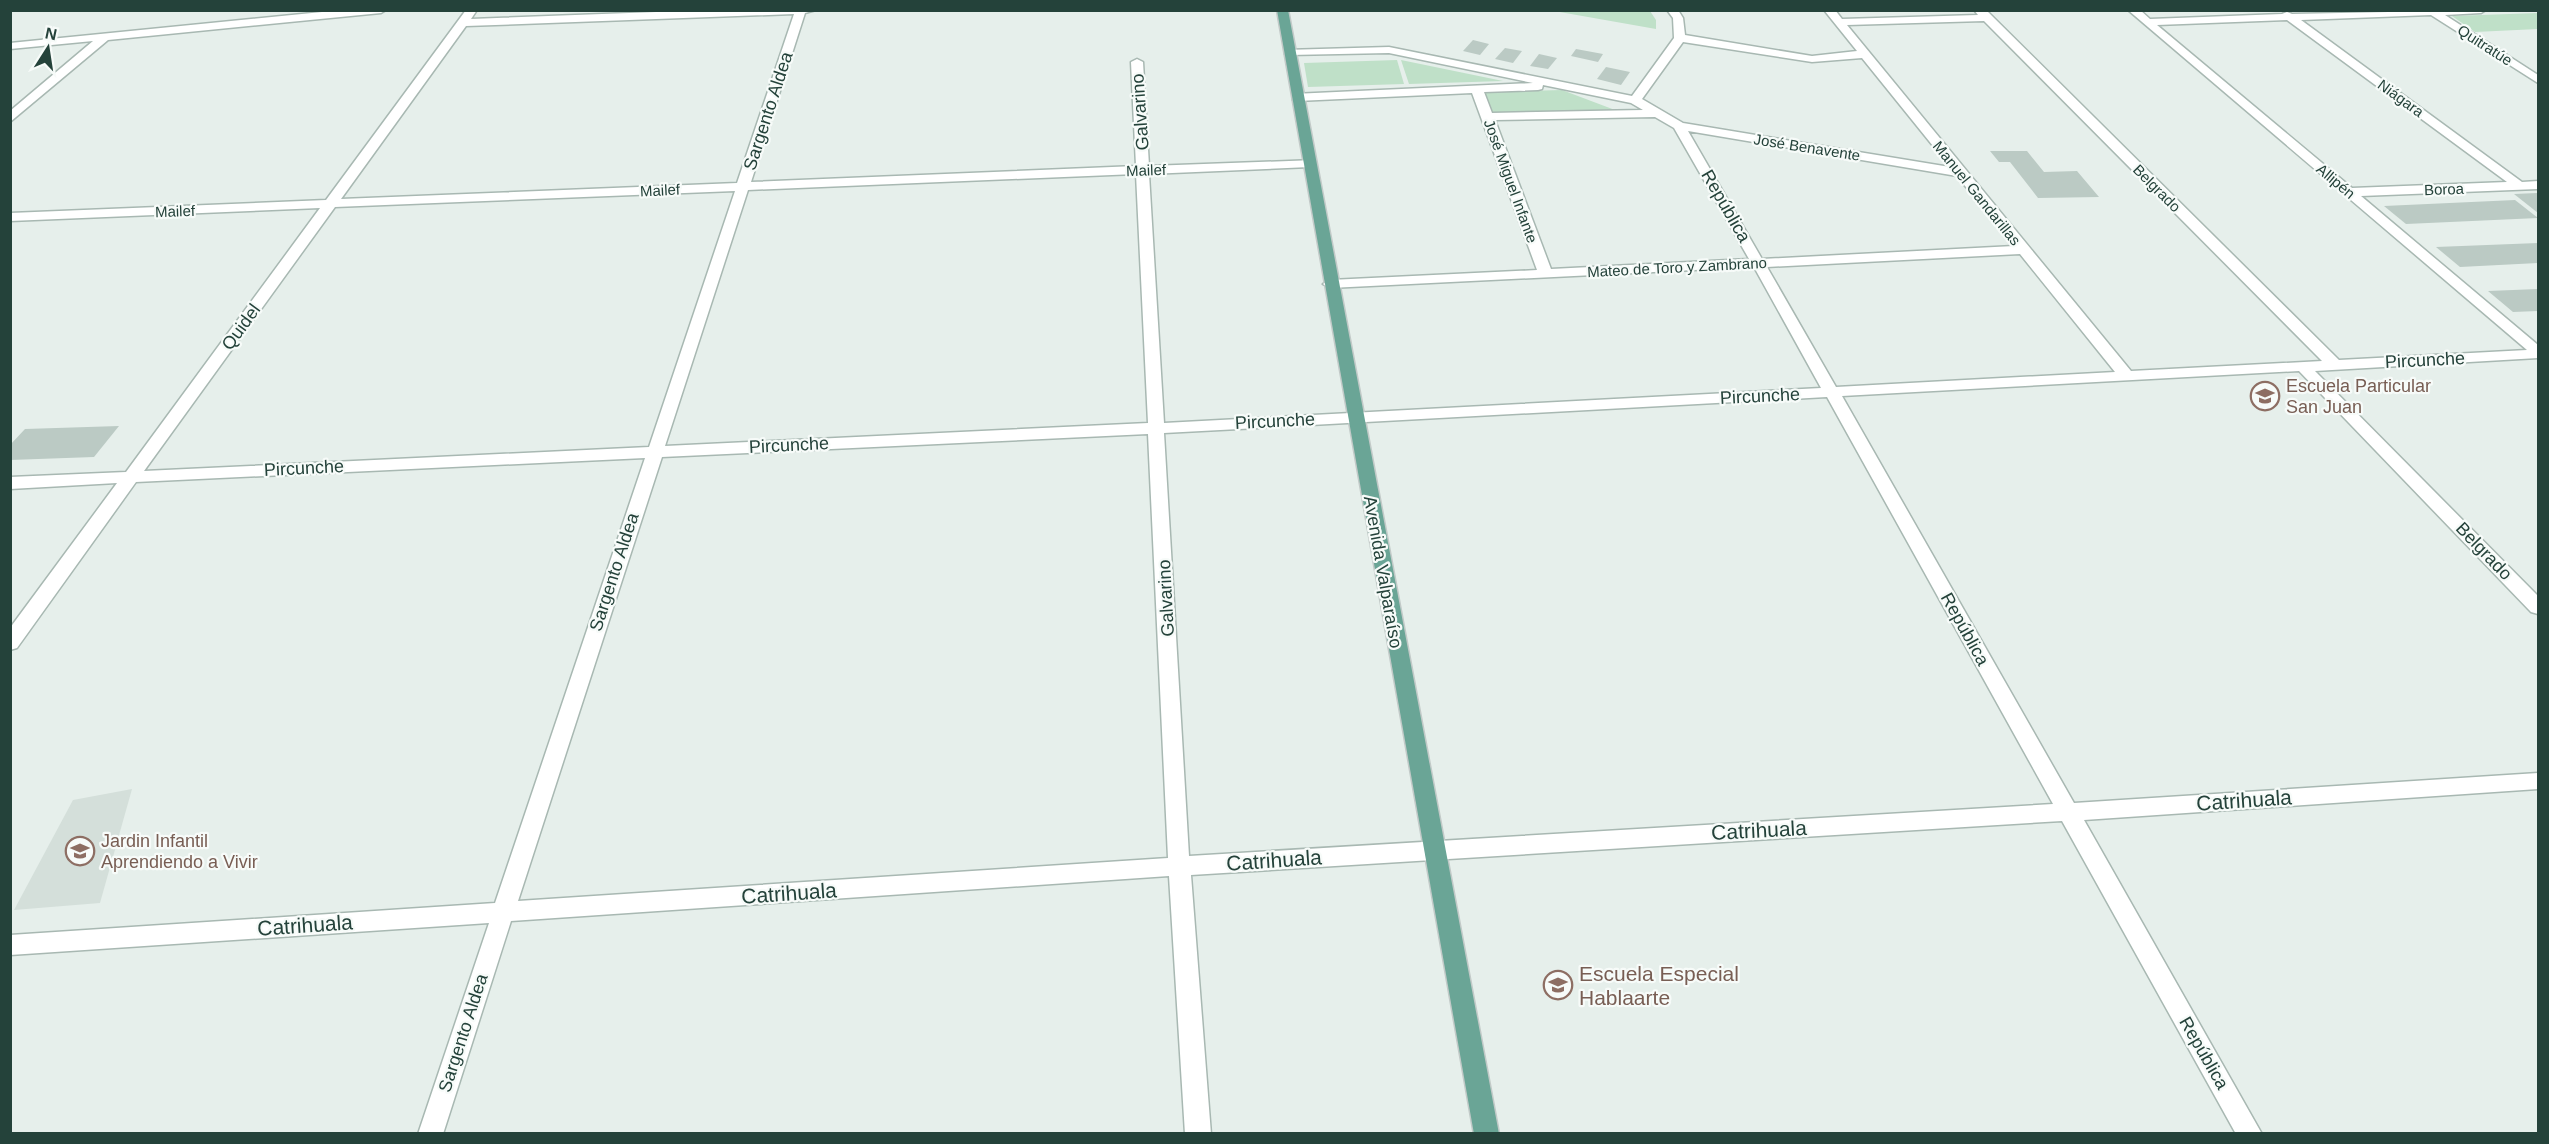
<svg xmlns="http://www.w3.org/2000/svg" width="2549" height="1144" viewBox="0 0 2549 1144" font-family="Arial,sans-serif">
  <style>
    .built { fill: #d4dfda }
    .green { fill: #bfe0c8 }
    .building { fill: #bbcac4 }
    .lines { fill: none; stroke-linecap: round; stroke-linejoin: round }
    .minor-casing { stroke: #a8b8b2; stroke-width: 3 }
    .major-casing { stroke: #c2cac8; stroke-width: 3 }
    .minor { fill: #fff; fill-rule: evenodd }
    .major { fill: #6aa596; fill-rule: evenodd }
    .labels { text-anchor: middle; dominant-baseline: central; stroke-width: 4.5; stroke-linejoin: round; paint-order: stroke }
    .far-street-label { font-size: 15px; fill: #24423a; stroke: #f7fbf9 }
    .street-label { font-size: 18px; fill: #24423a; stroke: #f7fbf9 }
    .education-label { font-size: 18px; fill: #785e54; stroke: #f7fbf9; text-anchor: start }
    .near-street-label { font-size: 21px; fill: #24423a; stroke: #f7fbf9 }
    .near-education-label { font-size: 21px; fill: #785e54; stroke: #f7fbf9; text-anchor: start }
  </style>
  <rect width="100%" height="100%" fill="#e6efeb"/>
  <polygon class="built" points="132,789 100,903 14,910 73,800"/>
  <g class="green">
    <polygon points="1554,11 1650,11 1656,20 1656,29"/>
    <polygon points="2538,13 2538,29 2475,32 2452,16"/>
    <polygon points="1397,60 1404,84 1308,87 1304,63"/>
    <polygon points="1401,60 1503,81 1409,84"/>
    <polygon points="1562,90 1615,110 1484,114 1476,92"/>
  </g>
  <g class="building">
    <polygon points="1473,40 1489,44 1480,55 1463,51"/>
    <polygon points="1505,48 1522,51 1513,63 1495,59"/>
    <polygon points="1576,49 1603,54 1598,62 1571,56"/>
    <polygon points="1539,54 1557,58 1548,69 1530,66"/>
    <polygon points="1606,67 1630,72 1621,85 1597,79"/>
    <polygon points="1990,151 2027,151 2044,172 2077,171 2099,197 2038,198 2010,162 1999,162"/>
    <polygon points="2537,193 2538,213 2514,194"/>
    <polygon points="2515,200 2538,218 2406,224 2384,206"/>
    <polygon points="2538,243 2538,263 2460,267 2436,247"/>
    <polygon points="2538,289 2538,311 2513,312 2488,291"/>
    <polygon points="119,426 94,457 10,460 10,445 25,429"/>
  </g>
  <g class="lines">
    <g class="minor-casing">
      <g id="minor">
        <polygon points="342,10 386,10 381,13 108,40 10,122 10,111 93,41 10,49 10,43"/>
        <path d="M 466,10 L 477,10 L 471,19 L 710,10 L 816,10 L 805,13 L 751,182 L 1136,166 L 1131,62 L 1137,59 L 1143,62 L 1149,166 L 1315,160 L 1316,163 L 1310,167 L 1149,174 L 1164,423 L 1821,388 L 1754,267 L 1330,288 L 1323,284 L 1330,280 L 1537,270 L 1472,93 L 1297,101 L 1293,100 L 1293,94 L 1533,83 L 1389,53 L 1289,55 L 1285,54 L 1285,50 L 1389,47 L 1632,96 L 1674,38 L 1673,18 L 1667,10 L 1678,10 L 1683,18 L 1685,35 L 1812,56 L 1857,51 L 1824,10 L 1835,10 L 1842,19 L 1978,15 L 1974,10 L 1986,10 L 2339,360 L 2527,350 L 2128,10 L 2140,10 L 2150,19 L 2282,14 L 2287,12 L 2292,14 L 2486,10 L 2481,13 L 2445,15 L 2538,75 L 2538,83 L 2431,15 L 2301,20 L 2522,182 L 2538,181 L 2538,189 L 2361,196 L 2538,345 L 2538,358 L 2315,371 L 2538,596 L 2538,614 L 2531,612 L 2299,371 L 1842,396 L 2074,803 L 2538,773 L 2538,789 L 2084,820 L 2262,1134 L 2236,1134 L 2062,821 L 1191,875 L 1211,1134 L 1185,1134 L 1169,876 L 511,921 L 443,1134 L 418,1134 L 489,923 L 10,955 L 10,935 L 495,903 L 645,458 L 136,482 L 17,648 L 10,650 L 10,628 L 117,483 L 10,489 L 10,477 L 126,472 L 320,208 L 10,221 L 10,213 L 326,200 ZM 794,14 L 737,183 L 341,199 L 466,26 ZM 2287,20 L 2507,182 L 2352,188 L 2157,25 ZM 1984,21 L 2322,361 L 2131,371 L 1847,25 ZM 1683,42 L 1812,62 L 1862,58 L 1950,167 L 1683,123 L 1642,99 ZM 1543,85 L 1631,103 L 1643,110 L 1492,113 L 1484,92 L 1538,90 L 1542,89 ZM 1655,117 L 1674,128 L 1749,259 L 1551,269 L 1495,120 ZM 1688,131 L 1957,176 L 2014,246 L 1762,259 ZM 1136,174 L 1148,423 L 665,446 L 748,190 ZM 735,191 L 649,447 L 144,471 L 335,207 ZM 2020,254 L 2115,372 L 1836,387 L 1767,267 ZM 1827,397 L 2053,804 L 1189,856 L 1164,433 ZM 1148,434 L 1168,858 L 518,901 L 662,457 Z"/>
      </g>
    </g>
    <g class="major-casing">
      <polygon id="major" points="1277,10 1288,10 1499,1134 1474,1134"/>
    </g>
    <use href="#minor" class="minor"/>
    <use href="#major" class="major"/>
  </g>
  <defs>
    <g id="school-ring" transform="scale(1.5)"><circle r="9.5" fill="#f7fbf9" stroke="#8d6e63" stroke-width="1.5"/><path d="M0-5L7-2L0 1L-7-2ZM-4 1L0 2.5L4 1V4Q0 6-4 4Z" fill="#8d6e63"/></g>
  </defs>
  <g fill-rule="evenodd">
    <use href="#school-ring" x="2265" y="396"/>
    <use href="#school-ring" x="80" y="851"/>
    <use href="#school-ring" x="1558" y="985"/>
  </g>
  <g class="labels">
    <g class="far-street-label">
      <text transform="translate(2485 45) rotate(33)">Quitratúe</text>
      <text transform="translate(2401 98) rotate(36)">Niágara</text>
      <text transform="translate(1807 147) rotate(9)">José Benavente</text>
      <text transform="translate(1146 170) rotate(-2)">Mailef</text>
      <text transform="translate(1511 181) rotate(70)">José Miguel Infante</text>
      <text transform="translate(2336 181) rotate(40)">Allipén</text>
      <text transform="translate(2157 188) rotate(45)">Belgrado</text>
      <text transform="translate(2444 189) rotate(-2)">Boroa</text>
      <text transform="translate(660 190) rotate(-3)">Mailef</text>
      <text transform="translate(1977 193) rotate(51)">Manuel Gandarillas</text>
      <text transform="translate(175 211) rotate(-2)">Mailef</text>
      <text transform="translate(1677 267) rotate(-3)">Mateo de Toro y Zambrano</text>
    </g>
    <g class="street-label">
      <text transform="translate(768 111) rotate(-72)">Sargento Aldea</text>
      <text transform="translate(1140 112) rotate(-94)">Galvarino</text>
      <text transform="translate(1726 206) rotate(60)">República</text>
      <text transform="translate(241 327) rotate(-54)">Quidel</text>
      <text transform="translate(2425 360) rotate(-3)">Pircunche</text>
      <text transform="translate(1760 396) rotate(-3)">Pircunche</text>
      <text transform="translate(1275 421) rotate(-3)">Pircunche</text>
      <text transform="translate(789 445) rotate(-3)">Pircunche</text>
      <text transform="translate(304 468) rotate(-3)">Pircunche</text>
      <text transform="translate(2484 551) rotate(46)">Belgrado</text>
      <text transform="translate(614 572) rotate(-72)">Sargento Aldea</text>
      <text transform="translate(1383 572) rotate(80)">Avenida Valparaíso</text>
      <text transform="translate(1166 598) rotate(-93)">Galvarino</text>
      <text transform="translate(1965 629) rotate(61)">República</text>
      <text transform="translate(463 1033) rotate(-72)">Sargento Aldea</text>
      <text transform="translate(2204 1053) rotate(60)">República</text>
    </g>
    <g class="education-label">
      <text x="2286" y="386">Escuela Particular<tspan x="2286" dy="21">San Juan</tspan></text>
      <text x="101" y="841">Jardin Infantil<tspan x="101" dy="21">Aprendiendo a Vivir</tspan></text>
    </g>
    <g class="near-street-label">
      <text transform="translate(2244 800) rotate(-4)">Catrihuala</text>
      <text transform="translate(1759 830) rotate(-3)">Catrihuala</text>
      <text transform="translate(1274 860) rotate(-4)">Catrihuala</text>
      <text transform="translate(789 893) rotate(-4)">Catrihuala</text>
      <text transform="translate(305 925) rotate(-4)">Catrihuala</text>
    </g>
    <g class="near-education-label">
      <text x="1579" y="973">Escuela Especial<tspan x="1579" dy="24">Hablaarte</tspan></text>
    </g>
  </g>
  <rect width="2549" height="1144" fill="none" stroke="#24423a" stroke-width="24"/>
  <g transform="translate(48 48) rotate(12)" stroke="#f7fbf9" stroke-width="4.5" paint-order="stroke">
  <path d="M0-4.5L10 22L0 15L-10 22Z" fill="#24423a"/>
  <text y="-9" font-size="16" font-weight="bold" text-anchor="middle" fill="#24423a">N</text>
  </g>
</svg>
